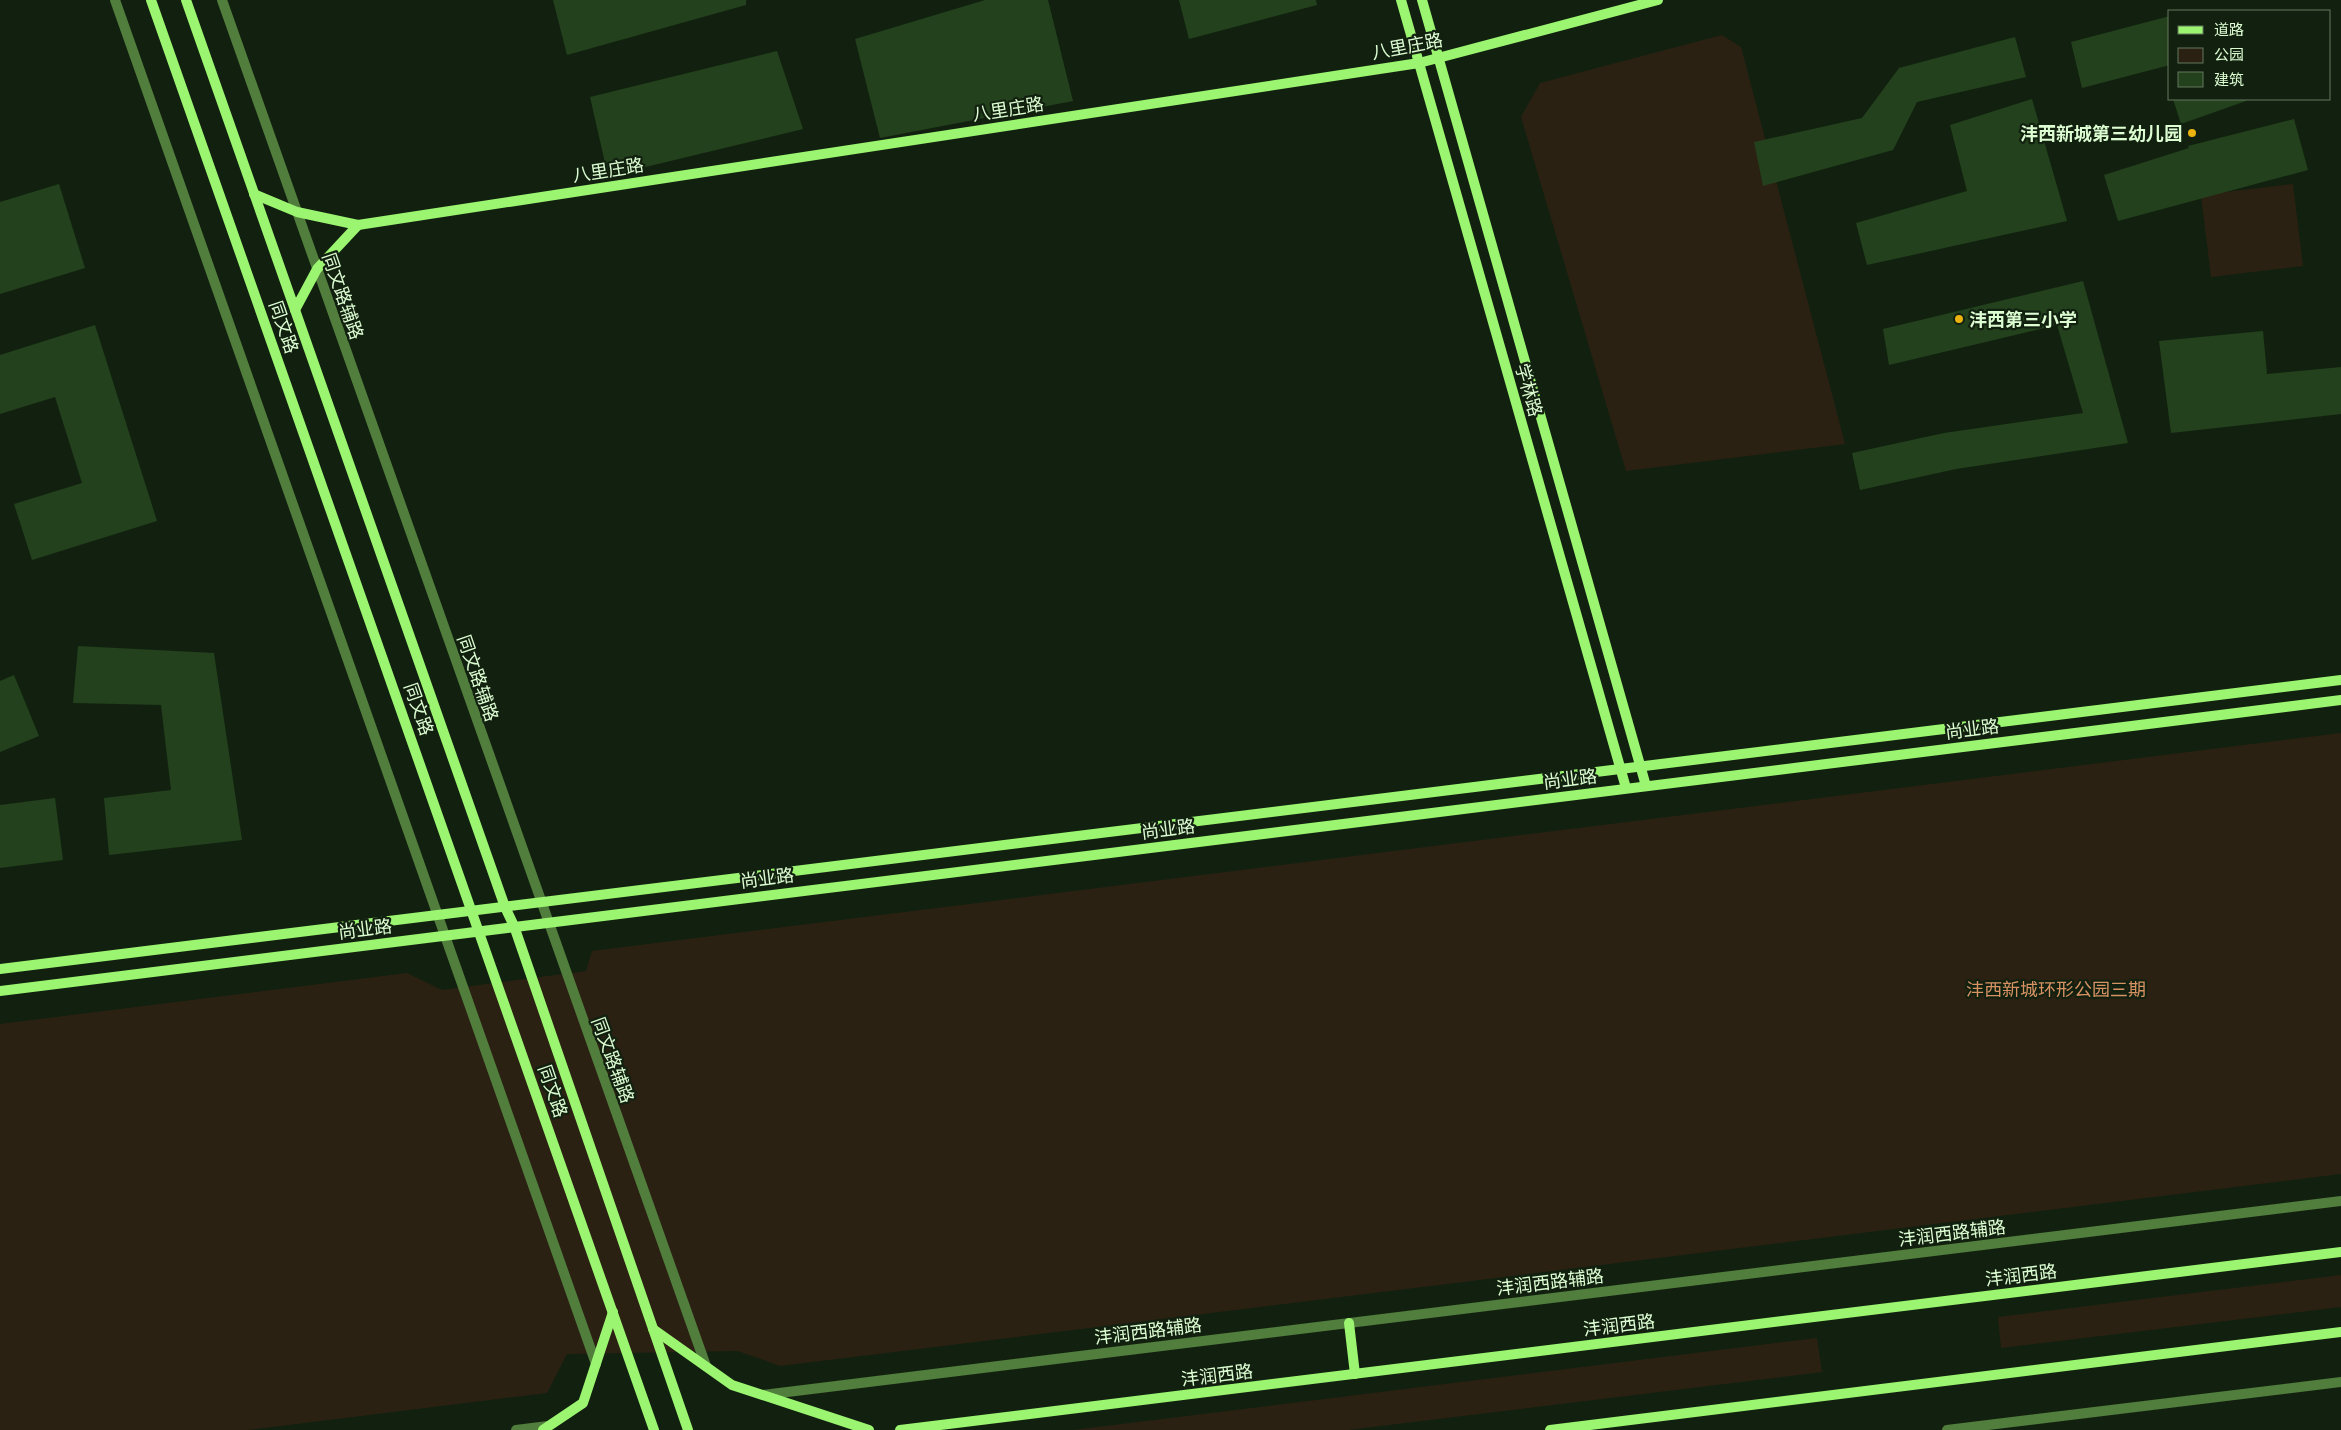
<svg xmlns="http://www.w3.org/2000/svg" width="2341" height="1430" viewBox="0 0 2341 1430" font-family="'IBM Plex Sans','Noto Sans SC',sans-serif">
  <style>
    .green { fill: #2b2112 }
    .building { fill: #22411c }
    .lines { fill: none; stroke-linecap: round; stroke-linejoin: round }
    .lane { stroke: #517d3d; stroke-width: 10 }
    .secondary { stroke: #9bf570; stroke-width: 10 }
    .poi-dot { fill: #eab310; stroke: #12210f; stroke-width: 2 }
    .labels { text-anchor: middle; dominant-baseline: central; stroke-width: 4.5; stroke-linejoin: round; paint-order: stroke }
    .street-label { font-size: 18px; fill: #dcfcd2; stroke: #12210f }
    .poi-label { font-size: 18px; font-weight: bold; fill: #dcfcd2; stroke: #12210f; text-anchor: end }
    .park-label { font-size: 18px; fill: #d79163; stroke: #12210f }
  </style>
  <rect width="100%" height="100%" fill="#12210f"/>
  <g class="green">
    <polygon points="1722,35 1741,47 1845,444 1626,471 1521,117 1540,83"/>
    <polygon points="2293,184 2303,266 2211,277 2201,195"/>
    <polygon points="2341,733 2341,1174 780,1366 738,1351 567,1354 547,1393 248,1430 0,1430 0,1024 407,973 442,990 586,971 592,951"/>
    <polygon points="2341,1275 2341,1307 2001,1348 1998,1317"/>
    <polygon points="1817,1338 1822,1372 1348,1430 1073,1430"/>
  </g>
  <g class="building">
    <polygon points="553,0 746,0 746,5 567,55"/>
    <polygon points="985,0 1048,0 1073,101 880,138 855,39"/>
    <polygon points="1179,0 1316,0 1317,5 1189,39"/>
    <polygon points="2170,16 2170,65 2082,88 2071,42"/>
    <polygon points="2015,37 2026,77 1917,102 1893,150 1763,186 1754,142 1862,118 1899,68"/>
    <polygon points="777,51 803,129 608,176 590,97"/>
    <polygon points="2032,99 2067,221 1867,265 1856,223 1967,191 1950,125"/>
    <polygon points="2173,99 2246,99 2246,101 2181,124"/>
    <polygon points="2294,119 2308,170 2118,221 2104,175 2189,148 2188,146"/>
    <polygon points="59,184 85,268 0,294 0,202"/>
    <polygon points="2083,281 2128,443 1956,469 1860,490 1852,453 1944,433 2083,413 2057,325 1889,365 1883,329"/>
    <polygon points="95,325 157,521 32,560 14,504 82,483 55,397 0,414 0,355"/>
    <polygon points="2263,331 2267,374 2341,367 2341,414 2171,433 2159,341"/>
    <polygon points="78,646 214,653 242,840 109,855 104,798 171,790 161,705 73,703"/>
    <polygon points="14,675 39,736 0,752 0,681"/>
    <polygon points="55,798 63,860 0,868 0,805"/>
  </g>
  <g class="lines">
    <g class="lane">
      <polyline points="115,0 596,1364"/>
      <polyline points="222,0 706,1366"/>
      <polyline points="763,1395 2341,1201"/>
      <polyline points="516,1430 548,1426"/>
      <polyline points="1947,1430 2341,1382"/>
    </g>
    <g class="secondary">
      <polyline points="151,0 654,1430"/>
      <polyline points="186,0 505,907 514,926 688,1430"/>
      <polyline points="1401,0 1626,788"/>
      <polyline points="1422,0 1646,786"/>
      <polyline points="254,194 297,212 358,225 317,269 295,310"/>
      <polyline points="358,225 1419,63 1658,0"/>
      <polyline points="0,969 2341,680"/>
      <polyline points="0,991 2341,700"/>
      <polyline points="1349,1323 1355,1374"/>
      <polyline points="653,1329 732,1385 869,1430"/>
      <polyline points="543,1430 583,1403 613,1312"/>
      <polyline points="900,1430 2341,1252"/>
      <polyline points="1550,1430 2341,1332"/>
    </g>
  </g>
  <g class="poi-dot">
    <circle cx="2192" cy="133" r="5"/>
    <circle cx="1959" cy="319" r="5"/>
  </g>
  <g class="labels">
    <g class="street-label">
      <text transform="translate(1407 46) rotate(-11)">八里庄路</text>
      <text transform="translate(1008 109) rotate(-9)">八里庄路</text>
      <text transform="translate(608 170) rotate(-9)">八里庄路</text>
      <text transform="translate(343 296) rotate(71)">同文路辅路</text>
      <text transform="translate(284 327) rotate(71)">同文路</text>
      <text transform="translate(1529 390) rotate(74)">学林路</text>
      <text transform="translate(478 678) rotate(71)">同文路辅路</text>
      <text transform="translate(419 709) rotate(71)">同文路</text>
      <text transform="translate(1972 729) rotate(-7)">尚业路</text>
      <text transform="translate(1570 779) rotate(-7)">尚业路</text>
      <text transform="translate(1168 829) rotate(-7)">尚业路</text>
      <text transform="translate(767 878) rotate(-7)">尚业路</text>
      <text transform="translate(365 929) rotate(-7)">尚业路</text>
      <text transform="translate(613 1060) rotate(70)">同文路辅路</text>
      <text transform="translate(553 1091) rotate(71)">同文路</text>
      <text transform="translate(1952 1233) rotate(-7)">沣润西路辅路</text>
      <text transform="translate(2021 1275) rotate(-7)">沣润西路</text>
      <text transform="translate(1550 1282) rotate(-7)">沣润西路辅路</text>
      <text transform="translate(1619 1325) rotate(-7)">沣润西路</text>
      <text transform="translate(1148 1331) rotate(-7)">沣润西路辅路</text>
      <text transform="translate(1217 1375) rotate(-7)">沣润西路</text>
    </g>
    <g class="poi-label">
      <text x="2182" y="133">沣西新城第三幼儿园</text>
      <text x="1969" y="319" text-anchor="start">沣西第三小学</text>
    </g>
    <g class="park-label">
      <text x="2056" y="989">沣西新城环形公园三期</text>
    </g>
  </g>
  <rect x="2168" y="10" width="162" height="90" fill="#12210f" stroke="#63795d"/>
  <rect x="2178" y="26" width="25" height="8" fill="#9bf570" stroke="#63795d"/>
  <text x="2214" y="35" font-size="15" fill="#dcfcd2">道路</text>
  <rect x="2178" y="48" width="25" height="15" fill="#2b2112" stroke="#63795d"/>
  <text x="2214" y="60" font-size="15" fill="#dcfcd2">公园</text>
  <rect x="2178" y="72" width="25" height="15" fill="#22411c" stroke="#63795d"/>
  <text x="2214" y="85" font-size="15" fill="#dcfcd2">建筑</text>
</svg>
